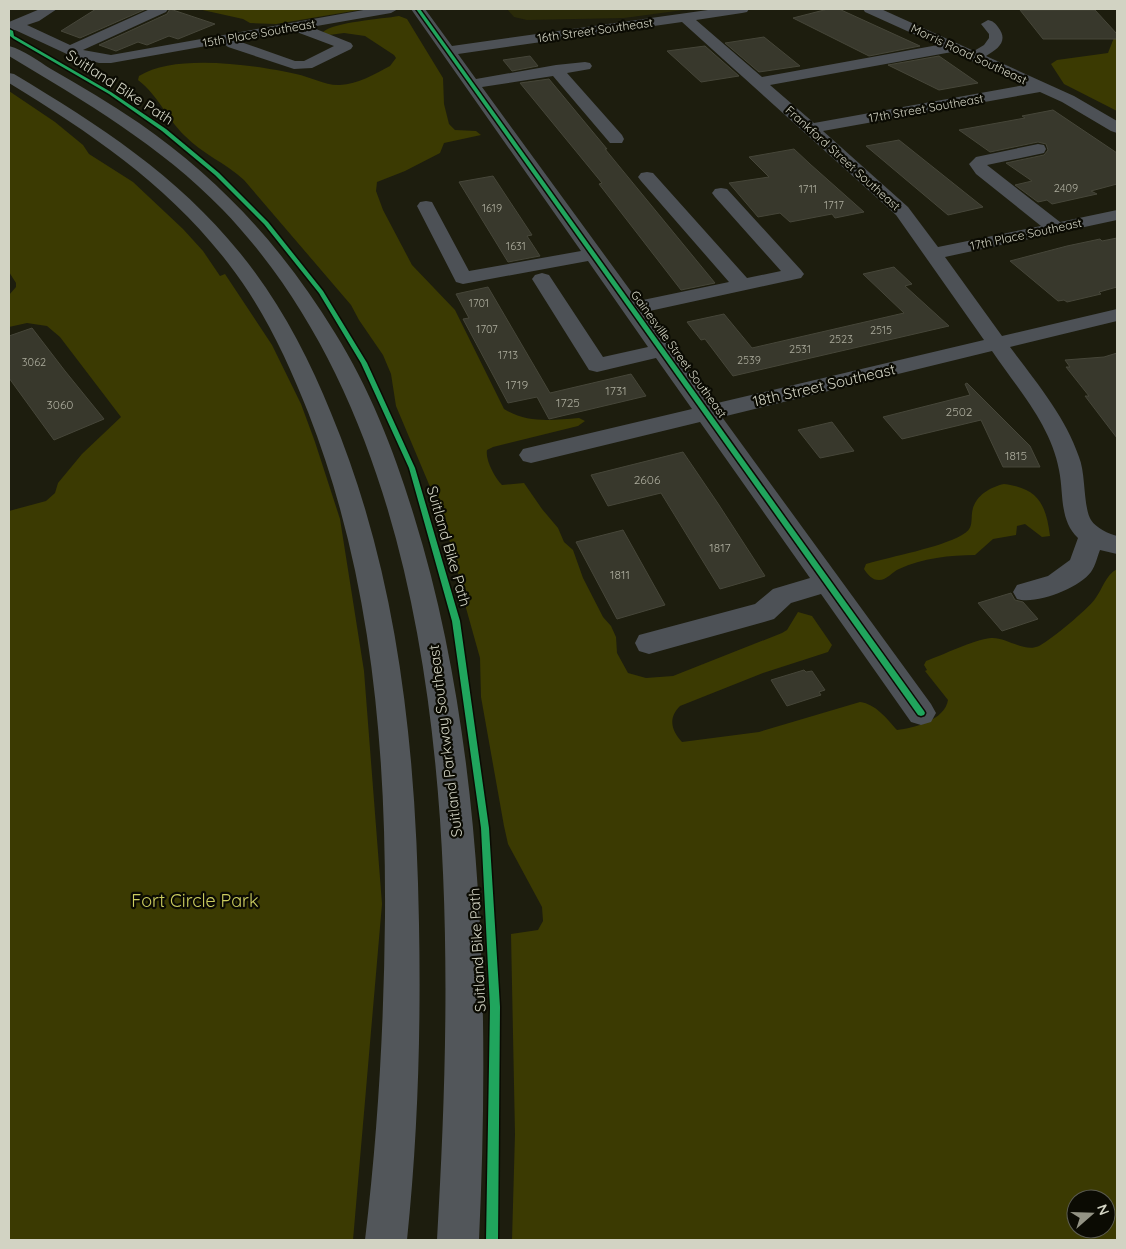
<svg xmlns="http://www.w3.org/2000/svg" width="1126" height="1249" viewBox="0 0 1126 1249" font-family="Quicksand,sans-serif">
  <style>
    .built { fill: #2a2a09 }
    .green { fill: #3b3a02; fill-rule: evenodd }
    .building { fill: #38382c; stroke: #464639 }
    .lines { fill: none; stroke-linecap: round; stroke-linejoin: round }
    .minor { fill: #4d5156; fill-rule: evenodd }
    .highway { fill: #52565a; fill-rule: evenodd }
    .cycleway-casing { stroke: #0b0b03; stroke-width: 3 }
    .cycleway { fill: #20a55d; fill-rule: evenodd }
    .labels { text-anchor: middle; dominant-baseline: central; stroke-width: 4.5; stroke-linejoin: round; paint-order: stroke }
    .far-number-label { font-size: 11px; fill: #acac9d }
    .far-street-label { font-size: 12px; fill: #d2d3c3; stroke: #0b0b03 }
    .number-label { font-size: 12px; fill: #acac9d }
    .street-label { font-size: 15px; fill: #d2d3c3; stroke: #0b0b03 }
    .near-park-label { font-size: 18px; fill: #cdce60; stroke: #0b0b03 }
  </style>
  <rect width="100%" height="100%" fill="#1d1d0e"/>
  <polygon class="built" points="507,9 691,9 624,18 527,20 514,17"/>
  <g class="green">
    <polygon points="198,9 365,9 276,24 250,23 243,19"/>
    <path d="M 399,16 L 407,19 L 443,78 L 444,104 L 449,124 L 455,130 L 476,131 L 481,135 L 444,143 L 440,153 L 405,171 L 377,182 L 376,191 L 383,210 L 412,265 L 455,310 L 504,409 C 528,424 553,420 579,418 L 585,421 L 578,426 L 493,447 L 487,450 C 485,460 495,478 502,485 L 524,483 L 542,509 L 558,528 L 564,542 L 573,550 L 583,578 L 603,617 L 611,626 L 616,637 L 617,653 L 628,673 L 646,678 L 673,676 L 782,633 L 787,630 L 798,612 L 812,616 L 832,645 L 828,652 L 763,673 L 680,706 C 668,718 671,730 682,742 L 759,732 L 860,702 C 876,704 887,719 897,730 C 914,728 945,720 948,700 L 925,671 L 927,670 L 924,665 L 926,661 C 943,655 973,640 991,638 C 1007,637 1024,653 1039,646 C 1052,639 1087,610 1095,599 C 1103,588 1105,576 1117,569 L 1117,1240 L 512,1240 L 515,1134 L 511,934 L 538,930 L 543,921 L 542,907 L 508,844 L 504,826 L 481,697 L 480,658 L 466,608 L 453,551 L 436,501 L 396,406 L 391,374 L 383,355 L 359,320 L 351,305 L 244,180 C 226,163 202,154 185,136 C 167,119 158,95 138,80 L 139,76 C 175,53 255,65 296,74 C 311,77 326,86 340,85 C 358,84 375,74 390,66 L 396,58 L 394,55 L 365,36 L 344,33 L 329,35 L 323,32 C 334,22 382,19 399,16 ZM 1076,1199 L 1106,1199 L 1106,1229 L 1076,1229 Z"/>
    <polygon points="1117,30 1117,111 1064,84 1051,64 1057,60 1108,53"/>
    <polygon points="9,91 55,122 83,145 89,154 133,182 183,229 203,251 220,276 225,274 272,345 301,404 315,442 340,519 364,671 382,904 353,1240 9,1240 9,511 46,501 55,493 58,483 82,454 121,417 60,337 47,326 27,323 9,327 9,295 16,287 16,283 9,272"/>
    <path d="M 1004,484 C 1038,488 1046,504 1050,536 L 1042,537 L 1025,524 L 1017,526 L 1016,535 L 993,539 L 975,555 C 951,555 922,558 899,569 C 892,572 887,580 879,580 C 872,580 868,575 864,569 L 866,564 C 893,556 939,548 962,535 C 973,529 971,523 972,513 C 974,496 990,487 1004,484 Z"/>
  </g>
  <g class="building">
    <polygon points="96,9 146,9 80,38 61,31"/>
    <polygon points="170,9 215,24 178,39 169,36 147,45 138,42 116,51 99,45 167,14"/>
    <polygon points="828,9 839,9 920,46 869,56 793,18"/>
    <polygon points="1020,10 1095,10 1117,34 1117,39 1043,39"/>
    <polygon points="764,37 800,66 759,72 725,43"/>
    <polygon points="705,46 739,76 701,82 667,51"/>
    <polygon points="530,56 538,66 512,71 503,60"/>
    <polygon points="939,56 978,83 939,90 888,65"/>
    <polygon points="549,79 607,149 605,149 715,283 681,290 599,184 602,183 520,83"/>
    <polygon points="1053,110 1117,153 1117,184 1091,191 1097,194 1052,204 1047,200 1038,202 1015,185 1032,181 1006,163 1044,155 1048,150 1046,144 1038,142 990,152 959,130 1025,118 1022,116"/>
    <polygon points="899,140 983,207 948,215 866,146"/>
    <polygon points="794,149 810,164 864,212 835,218 832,214 790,222 780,213 758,217 729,183 769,177 749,157"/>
    <polygon points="493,176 532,235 527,236 540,256 508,262 459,182"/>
    <polygon points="1117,238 1117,287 1099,292 1101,294 1067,302 1064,300 1058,301 1010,261 1067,246 1100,239 1102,241"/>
    <polygon points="894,267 912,284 905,286 949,326 733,376 705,339 701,340 687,322 724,314 752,348 904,313 863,274"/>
    <polygon points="488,287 550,393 631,374 646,396 549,419 537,397 508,403 463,319 469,318 456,294"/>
    <polygon points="32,328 65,371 104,419 54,440 9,378 9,336"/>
    <polygon points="1117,353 1117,438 1085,396 1089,396 1066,367 1070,367 1065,360 1104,357"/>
    <polygon points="967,383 1030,446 1040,467 1003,467 981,420 902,439 883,417 970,395 965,384"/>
    <polygon points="832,422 854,451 820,458 798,430"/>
    <polygon points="683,452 719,505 765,576 720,589 661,493 608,506 591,475"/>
    <polygon points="623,530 665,605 617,619 576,542"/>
    <polygon points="1011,593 1015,600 1023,602 1038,619 1002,631 978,603"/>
    <polygon points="804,670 806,672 812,671 825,690 819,692 821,695 787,706 771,680"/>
  </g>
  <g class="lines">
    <g class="minor">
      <path d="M 40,9 L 57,9 L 39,21 L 27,25 L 70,45 L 150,9 L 168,9 L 166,12 L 83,50 L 111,55 L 369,9 L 398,9 L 391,13 L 311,27 L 351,43 L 353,46 L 351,49 L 312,68 L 294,69 L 228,47 L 223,43 L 111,63 L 99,63 L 69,55 L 15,30 L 9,31 L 9,22 ZM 294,31 L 334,46 L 304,61 L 295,61 L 238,41 Z"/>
      <path d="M 411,9 L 425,9 L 452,46 L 715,9 L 749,9 L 747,12 L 742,13 L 696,20 L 762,77 L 938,45 L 865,12 L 863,9 L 881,9 L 974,51 L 984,45 L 989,38 L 989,34 L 981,24 L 988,20 C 993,21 995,23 998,27 C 1009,41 998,49 986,56 L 1074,96 L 1117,121 L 1117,133 L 1111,131 L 1062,102 L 1040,92 L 823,131 L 908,207 L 938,247 L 1041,226 L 976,174 L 969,164 L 976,157 L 1038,144 L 1044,145 L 1046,149 L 1044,153 L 987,165 L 1060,222 L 1117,210 L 1117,220 L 945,257 L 1002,336 L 1117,309 L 1117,321 L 1010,347 C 1036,382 1065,416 1079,457 C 1086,474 1083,507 1091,520 C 1096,528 1109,534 1117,536 L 1117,554 L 1100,550 C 1097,557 1096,565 1091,572 C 1079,588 1036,605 1017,599 L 1013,592 L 1017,585 L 1048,576 L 1070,560 L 1078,538 C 1059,520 1064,494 1059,470 C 1051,425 1017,388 992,351 L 722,417 L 931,704 L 936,713 L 931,722 L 921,725 L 911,722 L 821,594 L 791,603 L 774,619 L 764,622 L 649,654 L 639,651 L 635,643 L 639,635 L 755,604 L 773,589 L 810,578 L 700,422 L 531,463 L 523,461 L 519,455 L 523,449 L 692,409 L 656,358 L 597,372 L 589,370 L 532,279 L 535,275 L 542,273 L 549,275 L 603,357 L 648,347 L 588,261 L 463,284 L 456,282 L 417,206 L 420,202 L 426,201 L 432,202 L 469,271 L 581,251 ZM 682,22 L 896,215 L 984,340 L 713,404 L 645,312 L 801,278 L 804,274 L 801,270 L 727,189 L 721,188 L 715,189 L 712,193 L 715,197 L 781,271 L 747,278 L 653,173 L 647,172 L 641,173 L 638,177 L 641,181 L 729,282 L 638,301 L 482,87 L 553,76 L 610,143 L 622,143 L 624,139 L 622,135 L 567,73 L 590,69 L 592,66 L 590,63 L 585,62 L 556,65 L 476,79 L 458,54 ZM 952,52 L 1025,85 L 814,123 L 770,85 Z"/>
    </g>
    <g class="highway">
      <path d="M 9,46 C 24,50 38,61 51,69 C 81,86 111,104 139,123 C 221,180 283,248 335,333 C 370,389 395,453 414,516 C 484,740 490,1007 479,1240 L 437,1240 C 456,915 464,460 222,209 C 161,146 84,101 9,56 Z"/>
      <path d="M 9,73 L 14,74 C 99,125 177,175 240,253 C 279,301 308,356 331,413 C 399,576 416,749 419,924 C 421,1029 418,1135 407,1240 L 365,1240 C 378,1132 384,1024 385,916 C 386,744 371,573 308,412 C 287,359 263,308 228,263 C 168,185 92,134 9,83 Z"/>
    </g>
    <g class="cycleway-casing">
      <g id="cycleway">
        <polygon points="416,9 420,9 924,711 925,713 924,715 921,716 918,715"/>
        <polygon points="9,29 13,31 14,36 16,37 111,92 166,129 219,173 268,222 323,291 367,363 415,468 460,621 489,828 500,1007 498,1240 486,1240 490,1007 481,828 452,621 409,468 361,363 319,293 264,224 215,175 162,131 109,94 14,39 10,36"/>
      </g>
    </g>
    <use href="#cycleway" class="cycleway"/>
  </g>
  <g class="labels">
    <g class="far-number-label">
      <text x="1066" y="188">2409</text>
      <text x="808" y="189">1711</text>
      <text x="834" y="205">1717</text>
      <text x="492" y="208">1619</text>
      <text x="516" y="246">1631</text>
      <text x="479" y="303">1701</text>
      <text x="487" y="329">1707</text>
      <text x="881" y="330">2515</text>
      <text x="841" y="339">2523</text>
      <text x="800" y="349">2531</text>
      <text x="508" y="355">1713</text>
      <text x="749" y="360">2539</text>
      <text x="34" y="362">3062</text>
    </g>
    <g class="far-street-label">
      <text transform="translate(595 30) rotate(-8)">16th Street Southeast</text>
      <text transform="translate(259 33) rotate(-10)">15th Place Southeast</text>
      <text transform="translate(969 54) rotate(25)">Morris Road Southeast</text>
      <text transform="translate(926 108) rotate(-10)">17th Street Southeast</text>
      <text transform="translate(843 158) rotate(42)">Frankford Street Southeast</text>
      <text transform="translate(1026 234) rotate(-12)">17th Place Southeast</text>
      <text transform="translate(679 354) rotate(54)">Gainesville Street Southeast</text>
    </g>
    <g class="number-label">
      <text x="517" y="384">1719</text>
      <text x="616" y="390">1731</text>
      <text x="568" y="402">1725</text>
      <text x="60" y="404">3060</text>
      <text x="959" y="411">2502</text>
      <text x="1016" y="455">1815</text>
      <text x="647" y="479">2606</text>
      <text x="720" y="547">1817</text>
      <text x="620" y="574">1811</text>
    </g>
    <g class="street-label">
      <text transform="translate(120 87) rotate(33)">Suitland Bike Path</text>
      <text transform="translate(824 385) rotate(-13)">18th Street Southeast</text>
      <text transform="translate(449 546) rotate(74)">Suitland Bike Path</text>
      <text transform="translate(445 741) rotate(-97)">Suitland Parkway Southeast</text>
      <text transform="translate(477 950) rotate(-93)">Suitland Bike Path</text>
    </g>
    <g class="near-park-label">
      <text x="195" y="900">Fort Circle Park</text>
    </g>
  </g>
  <rect width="1126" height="1249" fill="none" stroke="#d2d3c3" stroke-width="20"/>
  <g transform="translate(1091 1214) rotate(70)"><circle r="24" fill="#0b0b03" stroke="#5b5b50"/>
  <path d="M0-4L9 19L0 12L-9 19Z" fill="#939384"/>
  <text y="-8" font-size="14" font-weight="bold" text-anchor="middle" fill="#d2d3c3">N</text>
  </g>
</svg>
